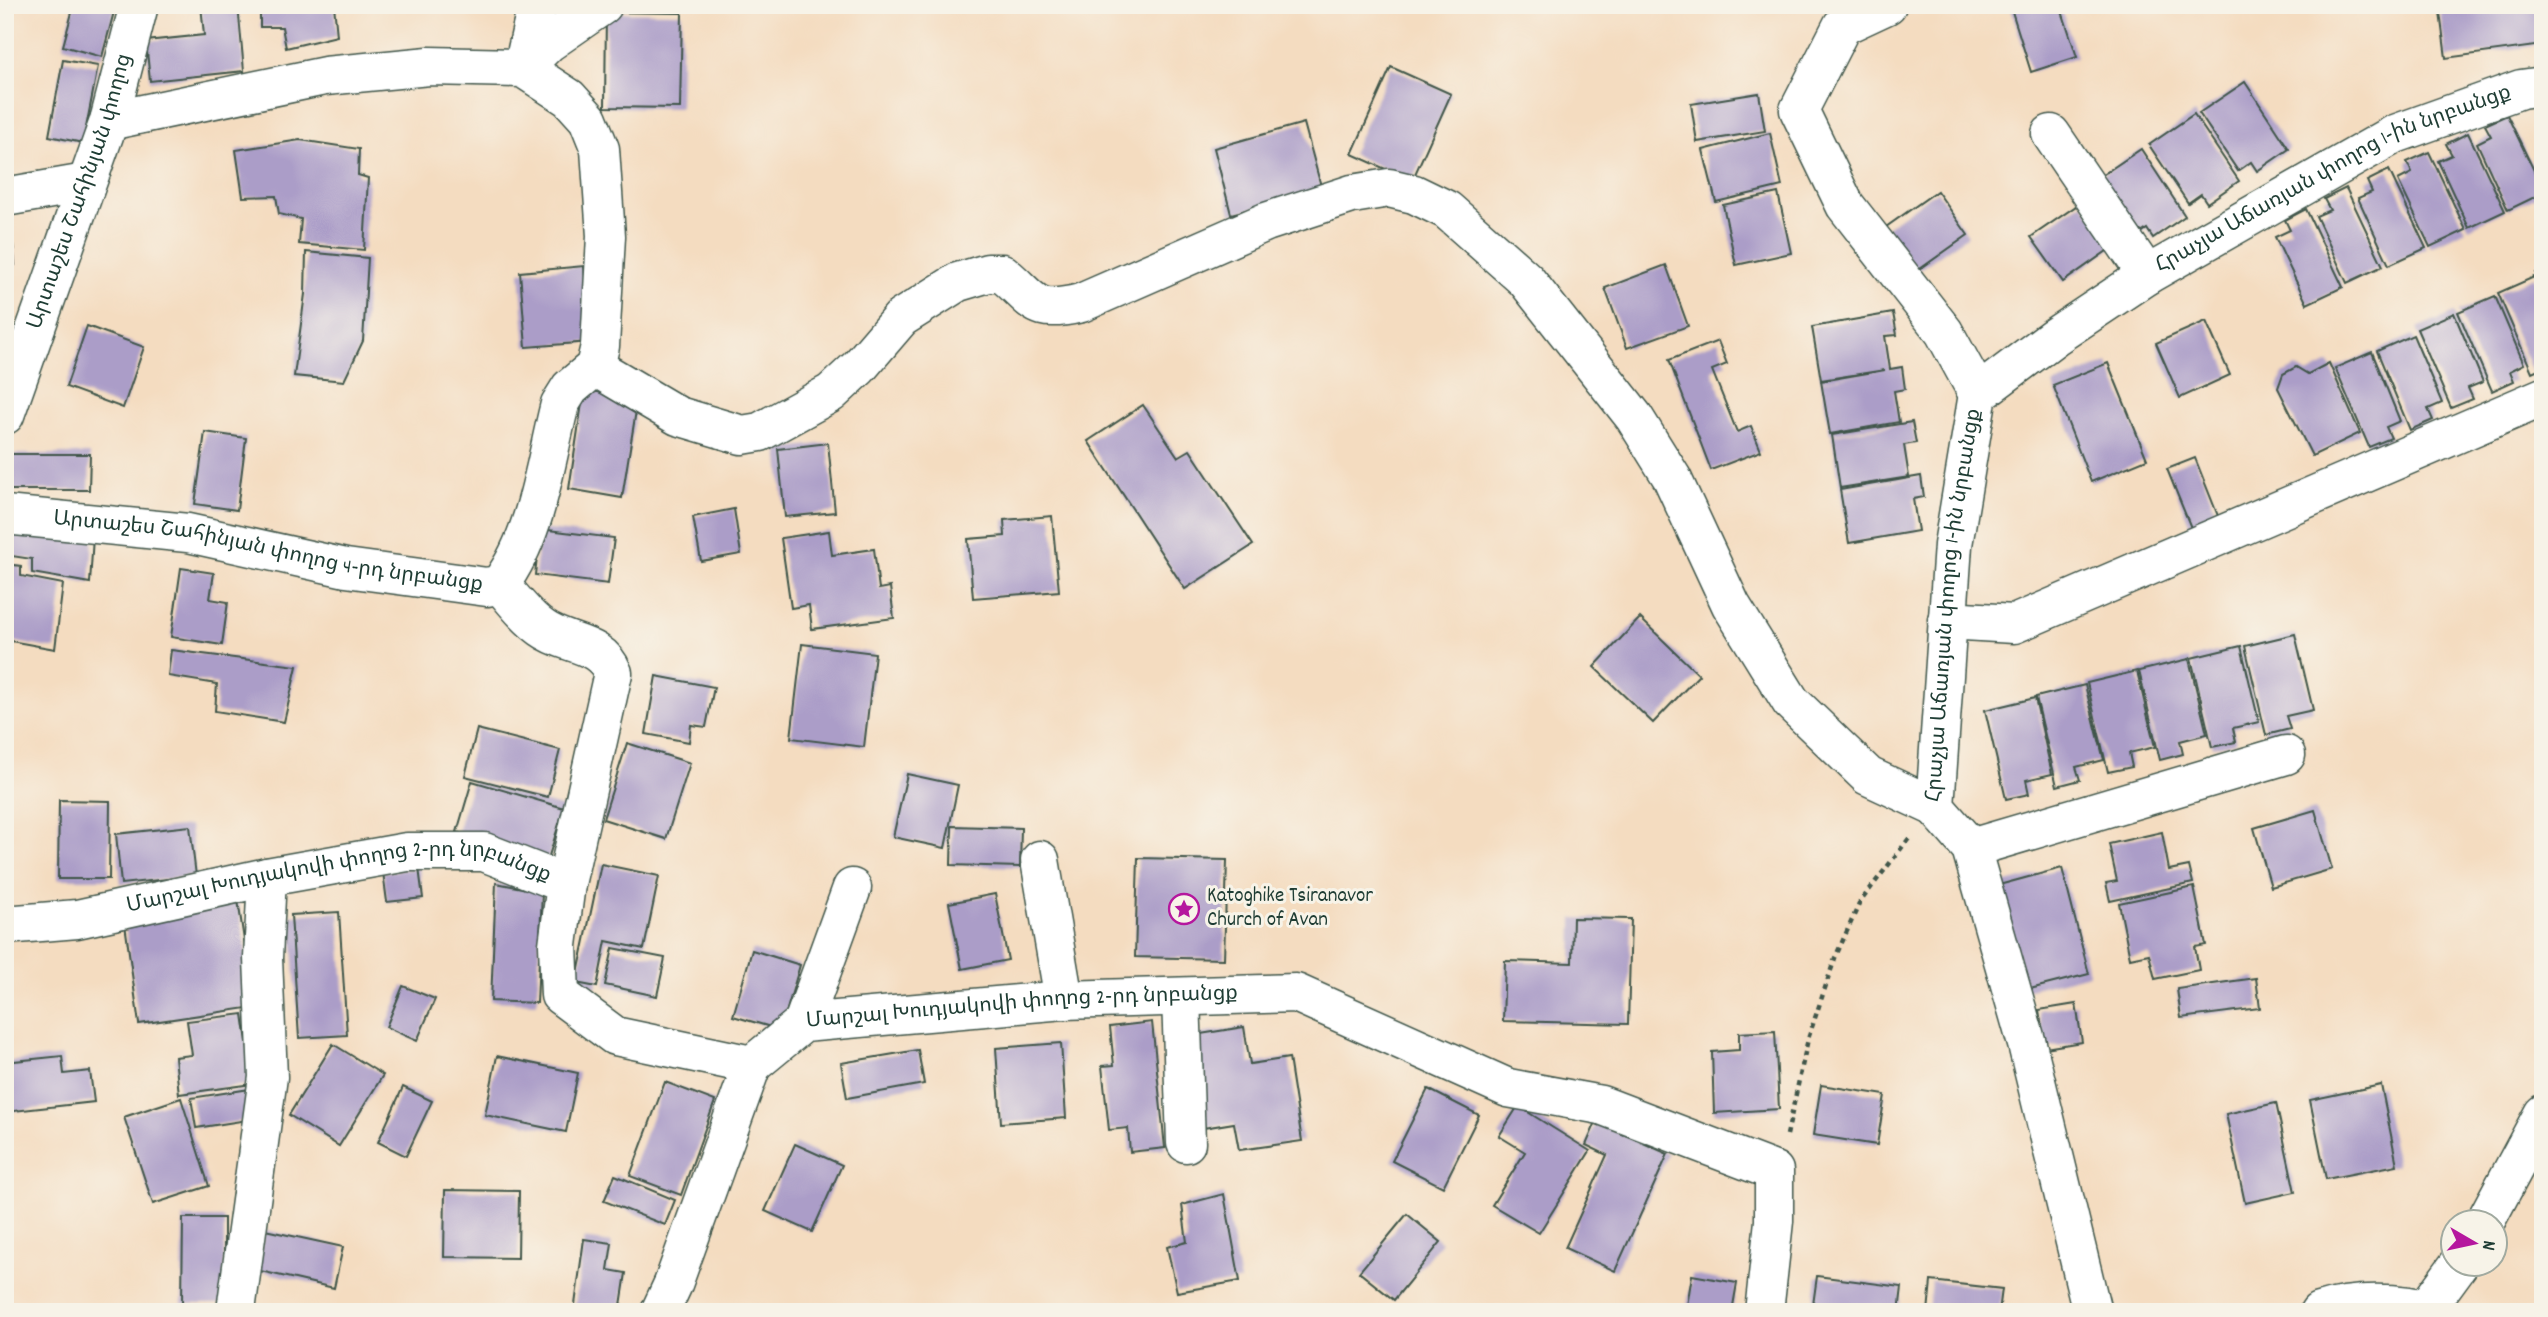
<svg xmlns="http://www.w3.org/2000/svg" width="2548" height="1317" viewBox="0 0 2548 1317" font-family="Dekko,'Noto Sans Armenian',sans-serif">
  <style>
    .building { fill: #ab9dc8 }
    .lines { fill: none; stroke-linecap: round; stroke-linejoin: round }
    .minor-casing { stroke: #3f5549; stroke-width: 41 }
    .path { stroke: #3f5549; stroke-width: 4.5; stroke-dasharray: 5 5; stroke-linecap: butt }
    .minor { stroke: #fff; stroke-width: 38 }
    .labels { text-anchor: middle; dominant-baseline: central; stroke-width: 6; stroke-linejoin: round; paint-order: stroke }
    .street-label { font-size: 21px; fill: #1f3d34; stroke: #f7f3e8 }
    .poi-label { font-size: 21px; fill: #1f3d34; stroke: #f7f3e8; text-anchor: start }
  </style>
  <rect width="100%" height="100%" fill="#f7f3e8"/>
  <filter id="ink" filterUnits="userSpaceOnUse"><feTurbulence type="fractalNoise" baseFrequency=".0143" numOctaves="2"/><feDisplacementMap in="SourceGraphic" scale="14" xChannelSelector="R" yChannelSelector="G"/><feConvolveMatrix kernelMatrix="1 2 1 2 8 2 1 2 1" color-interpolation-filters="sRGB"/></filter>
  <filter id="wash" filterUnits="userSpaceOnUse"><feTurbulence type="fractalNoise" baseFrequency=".00686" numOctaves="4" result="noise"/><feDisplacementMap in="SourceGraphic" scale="28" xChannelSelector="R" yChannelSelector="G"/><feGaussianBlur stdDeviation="1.57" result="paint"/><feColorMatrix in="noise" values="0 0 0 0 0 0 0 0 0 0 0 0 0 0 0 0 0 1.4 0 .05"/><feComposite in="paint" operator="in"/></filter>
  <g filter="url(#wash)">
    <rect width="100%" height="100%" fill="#f4dcc0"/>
    <g id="blocks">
      <g class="building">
        <polygon points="74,5 115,8 102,57 63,46"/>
        <polygon points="201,5 238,5 244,71 150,81 146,41 204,35"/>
        <polygon points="260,5 334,5 337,36 286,48 282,27 260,27"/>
        <polygon points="2010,5 2060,5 2077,57 2031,72"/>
        <polygon points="2439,5 2543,5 2543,45 2446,58"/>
        <polygon points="606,12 682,13 680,108 605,107"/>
        <polygon points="63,60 98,66 83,143 49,136"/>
        <polygon points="1391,67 1451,94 1412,181 1352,154"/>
        <polygon points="2245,82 2289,149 2257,171 2251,162 2238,171 2199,113"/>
        <polygon points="1759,93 1765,131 1697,142 1691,104"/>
        <polygon points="2194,114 2239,181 2207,203 2201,194 2188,203 2149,145"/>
        <polygon points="2507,115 2543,189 2543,193 2508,210 2477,143 2491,136 2485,125"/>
        <polygon points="1304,123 1322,190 1231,214 1214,148"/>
        <polygon points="1770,133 1782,186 1716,202 1703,150"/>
        <polygon points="2468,133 2505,211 2469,228 2438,161 2452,155 2446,144"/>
        <polygon points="300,140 359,149 358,175 368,178 364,250 299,244 301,219 279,214 276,196 243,197 236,150"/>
        <polygon points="2141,149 2185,216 2153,238 2147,229 2134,238 2095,180"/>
        <polygon points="2429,152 2466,230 2430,247 2398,180 2412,173 2407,162"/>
        <polygon points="2389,170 2426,248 2389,265 2358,198 2372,192 2367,181"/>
        <polygon points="2346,188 2383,266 2347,283 2316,216 2330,210 2324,199"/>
        <polygon points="1937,191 1968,235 1917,271 1886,227"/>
        <polygon points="1778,193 1791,253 1736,265 1723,205"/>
        <polygon points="2082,202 2114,246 2063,282 2031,237"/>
        <polygon points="2306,209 2343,287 2307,304 2275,237 2290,230 2285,220"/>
        <polygon points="10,211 15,265 5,268 5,212"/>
        <polygon points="306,252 368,258 363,341 344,381 294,376 305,294"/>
        <polygon points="1666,265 1688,326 1627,348 1605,288"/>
        <polygon points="584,266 590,342 526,347 520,272"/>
        <polygon points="2543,270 2543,290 2536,273"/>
        <polygon points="2534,277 2543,297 2543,367 2532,372 2498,293"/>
        <polygon points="2495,296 2524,364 2510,371 2514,381 2492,391 2458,312"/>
        <polygon points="1893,313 1897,335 1885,336 1890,369 1902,367 1905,389 1894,391 1899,422 1830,434 1821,381 1885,370 1821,380 1812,327"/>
        <polygon points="2454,313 2483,382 2468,388 2473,399 2451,408 2417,329"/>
        <polygon points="2206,321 2230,375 2180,398 2156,343"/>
        <polygon points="87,326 144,347 123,408 66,387"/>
        <polygon points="2413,335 2442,403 2428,409 2433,420 2410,430 2377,351"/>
        <polygon points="1718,341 1727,364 1712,370 1737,432 1751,426 1761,451 1711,470 1669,360"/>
        <polygon points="2372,352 2400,421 2386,427 2391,438 2369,447 2335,368"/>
        <polygon points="2108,363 2147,459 2091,482 2053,385"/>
        <polygon points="2329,363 2360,433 2312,456 2278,388 2283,374 2296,367 2308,374"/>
        <polygon points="584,390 638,398 622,498 569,489"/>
        <polygon points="1143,405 1178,457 1190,450 1253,545 1185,589 1088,441"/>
        <polygon points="1912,422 1916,443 1904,445 1909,477 1840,488 1832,435"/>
        <polygon points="205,432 246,438 237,510 195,504"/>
        <polygon points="828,443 835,512 785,517 778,449"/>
        <polygon points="9,454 90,454 89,490 9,490"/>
        <polygon points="2195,458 2218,516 2191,528 2167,469"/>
        <polygon points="1921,476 1924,497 1913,499 1918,531 1849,543 1840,490"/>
        <polygon points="734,509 741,554 701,561 693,517"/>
        <polygon points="1052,516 1059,591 973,598 968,539 1005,536 1004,520"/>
        <polygon points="6,529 93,537 90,583 32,573 32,559 5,555"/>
        <polygon points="540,529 614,538 608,584 535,575"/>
        <polygon points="829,531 832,555 874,549 879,589 890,587 894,618 812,629 809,605 791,608 781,538"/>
        <polygon points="5,564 21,566 21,576 63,584 55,649 5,640"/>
        <polygon points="181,568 214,573 210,599 228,602 222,645 171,637"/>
        <polygon points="1640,618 1699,675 1653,723 1594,667"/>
        <polygon points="2295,634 2313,710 2286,716 2290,729 2266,735 2245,646"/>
        <polygon points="802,644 875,653 864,747 791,738"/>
        <polygon points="2241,646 2259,722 2233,728 2236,742 2212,747 2191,658"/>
        <polygon points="171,650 297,666 284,722 215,711 217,684 168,676"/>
        <polygon points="2189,659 2207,734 2180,741 2183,754 2160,760 2139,671"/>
        <polygon points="2137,671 2155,747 2129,753 2132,767 2108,772 2087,683"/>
        <polygon points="656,676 714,687 706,727 691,725 689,742 646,734"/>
        <polygon points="2085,685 2104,760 2076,767 2080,780 2057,786 2036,697"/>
        <polygon points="2035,698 2052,774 2026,780 2029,794 2006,799 1985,710"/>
        <polygon points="477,729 560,750 548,797 465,776"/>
        <polygon points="627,743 690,763 666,839 603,819"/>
        <polygon points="907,774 958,785 945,848 893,837"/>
        <polygon points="472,781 564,808 548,859 457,832"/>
        <polygon points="59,800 110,801 109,879 58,879"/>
        <polygon points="2315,810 2332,869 2271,887 2254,828"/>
        <polygon points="190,826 196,876 121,884 116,834"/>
        <polygon points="952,826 1021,828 1020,867 951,865"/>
        <polygon points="2162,832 2169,870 2189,866 2193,883 2110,901 2106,883 2117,881 2109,844"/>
        <polygon points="1138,858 1227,860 1224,959 1135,957"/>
        <polygon points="601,864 659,876 644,949 606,941 597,987 576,983"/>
        <polygon points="419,868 423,898 387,902 383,872"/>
        <polygon points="2062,868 2089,974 2026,990 1999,885"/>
        <polygon points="496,883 542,892 537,1003 491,1001"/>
        <polygon points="2194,887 2206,945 2195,947 2199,970 2155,979 2149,954 2130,958 2119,903"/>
        <polygon points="995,894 1008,960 962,969 949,903"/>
        <polygon points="238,900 254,1007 139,1024 124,917"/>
        <polygon points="339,912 347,1035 299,1038 291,915"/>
        <polygon points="1573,918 1631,919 1628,1024 1503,1021 1505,961 1572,963"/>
        <polygon points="613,948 665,958 657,996 605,985"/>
        <polygon points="752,950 800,965 781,1030 733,1016"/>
        <polygon points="2256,978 2260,1008 2181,1018 2177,989"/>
        <polygon points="403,986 435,999 417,1041 386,1027"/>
        <polygon points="2076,1004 2082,1042 2045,1048 2039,1010"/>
        <polygon points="243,1014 253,1084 179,1094 175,1057 192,1055 187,1021"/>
        <polygon points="1152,1022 1165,1148 1130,1152 1128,1128 1109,1130 1102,1066 1114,1065 1110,1027"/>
        <polygon points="1244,1027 1250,1064 1289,1058 1302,1141 1239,1150 1234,1123 1203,1128 1188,1036"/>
        <polygon points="1775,1031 1779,1109 1714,1113 1712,1052 1739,1050 1739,1033"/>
        <polygon points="1061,1043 1066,1118 1001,1123 996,1048"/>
        <polygon points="333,1044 383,1075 339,1146 289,1115"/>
        <polygon points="918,1050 924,1084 847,1098 841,1063"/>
        <polygon points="62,1056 64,1074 90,1071 94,1102 5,1112 5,1062"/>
        <polygon points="497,1056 578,1073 566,1132 485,1115"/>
        <polygon points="665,1082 715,1101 681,1195 630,1176"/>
        <polygon points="1821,1085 1885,1095 1877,1145 1813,1135"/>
        <polygon points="2381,1085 2397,1165 2326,1179 2310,1100"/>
        <polygon points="403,1087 432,1101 406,1156 378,1142"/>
        <polygon points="250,1089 254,1119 196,1128 191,1098"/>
        <polygon points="1428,1089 1479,1115 1443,1187 1392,1161"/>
        <polygon points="181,1098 209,1186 153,1204 124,1117"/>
        <polygon points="2276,1103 2295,1192 2245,1203 2226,1114"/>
        <polygon points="1518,1106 1590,1151 1539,1233 1492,1205 1525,1152 1499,1136"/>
        <polygon points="1596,1122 1668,1154 1615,1271 1565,1248 1607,1155 1586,1145"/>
        <polygon points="795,1144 842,1165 812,1232 765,1211"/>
        <polygon points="615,1175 675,1200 665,1225 604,1201"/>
        <polygon points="445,1190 519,1191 518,1258 444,1257"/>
        <polygon points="1224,1194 1240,1281 1177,1292 1167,1247 1187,1242 1182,1205"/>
        <polygon points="1407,1214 1441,1242 1394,1300 1359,1272"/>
        <polygon points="183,1218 224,1218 224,1304 182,1304"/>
        <polygon points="265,1230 343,1247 334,1288 256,1270"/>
        <polygon points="584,1239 612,1243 608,1270 626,1273 620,1312 574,1312"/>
        <polygon points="1692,1275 1737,1283 1732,1312 1686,1312"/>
        <polygon points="1817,1276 1902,1287 1899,1312 1812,1312"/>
        <polygon points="1931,1281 2002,1289 1999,1312 1928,1312"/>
      </g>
    </g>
  </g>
  <g filter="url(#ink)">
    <use href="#blocks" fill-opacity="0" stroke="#3f5549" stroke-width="2"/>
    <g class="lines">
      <g class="minor-casing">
        <g id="minor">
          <polyline points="1887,5 1842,26 1799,110 1845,205 1944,332 1978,394"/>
          <polyline points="523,68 548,43 603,5"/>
          <polyline points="523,68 537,5"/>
          <polyline points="2051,134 2147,275"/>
          <polyline points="5,197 86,183"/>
          <path d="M 595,367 L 678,416 L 742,435 L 760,432 L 831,393 L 859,367 L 901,318 L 958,282 L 988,273 L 1002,273 C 1036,301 1032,315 1081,303 L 1266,222 L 1352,194 L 1389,188 L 1414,194 L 1447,210 L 1526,280 L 1634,417 L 1672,478 L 1731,605 L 1791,702 L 1868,776 L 1935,807"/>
          <path id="s1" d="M 5,415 L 109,121 L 139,5"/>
          <path id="s2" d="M 5,515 L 188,533 L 346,568 L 487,587 L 500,584 C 537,535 545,463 560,404 L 570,388 L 595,367 L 600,346 L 606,236 L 600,149 L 588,119 L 569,98 L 523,68 L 429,66 L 325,76 L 109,121"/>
          <path d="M 500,584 C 513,599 526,617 542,628 C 566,646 601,641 613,673 L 566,884"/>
          <polyline points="1947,620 2014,624 2543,397"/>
          <polyline points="1971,848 2286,755"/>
          <polyline points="1040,860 1064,1000"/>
          <path id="s3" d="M 5,925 L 77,919 L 267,877 L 407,852 L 484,852 L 566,884 L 558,945 L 560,995 L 615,1036 L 752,1065 L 803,1023 L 1064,1000 L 1296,993 L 1508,1088 L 1601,1105 L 1774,1171 L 1774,1221 L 1764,1312"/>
          <polyline points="1181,997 1186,1143"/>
          <polyline points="803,1023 852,888"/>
          <polyline points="2485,1222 2543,1114"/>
          <polyline points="237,1303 268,1077 263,958 267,877"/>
          <polyline points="2426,1309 2459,1264"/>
          <polyline points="660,1312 673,1284 752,1065"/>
          <path id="s4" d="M 2092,1312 L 2027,1044 L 1971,848 L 1935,807 L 1953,545 L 1978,394 L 2054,337 L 2147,275 L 2395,134 L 2521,89 L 2543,86"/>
          <path d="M 2319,1312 C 2352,1301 2401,1301 2435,1312"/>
        </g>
      </g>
      <polyline class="path" points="1787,1135 1808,1039 1835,958 1860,902 1910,837"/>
      <use href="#minor" class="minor"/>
    </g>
  </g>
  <defs>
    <g id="sight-ring" transform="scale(1.575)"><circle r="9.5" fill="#f7f3e8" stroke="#b5179e" stroke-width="1.5"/><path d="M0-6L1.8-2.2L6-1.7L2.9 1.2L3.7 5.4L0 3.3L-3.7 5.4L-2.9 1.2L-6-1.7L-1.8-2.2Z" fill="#b5179e"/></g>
  </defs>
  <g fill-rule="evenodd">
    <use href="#sight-ring" x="1184" y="909"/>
  </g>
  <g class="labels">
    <g class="street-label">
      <text stroke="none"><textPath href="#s4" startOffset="1367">Հրաչյա Աճառյան փողոց 1-ին նրբանցք</textPath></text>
      <text stroke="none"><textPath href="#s1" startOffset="236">Արտաշես Շահինյան փողոց</textPath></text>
      <text stroke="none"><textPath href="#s2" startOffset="266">Արտաշես Շահինյան փողոց 4-րդ նրբանցք</textPath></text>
      <text stroke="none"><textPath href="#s4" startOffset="737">Հրաչյա Աճառյան փողոց 1-ին նրբանցք</textPath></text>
      <text stroke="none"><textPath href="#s3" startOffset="340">Մարշալ Խուդյակովի փողոց 2-րդ նրբանցք</textPath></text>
      <text stroke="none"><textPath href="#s3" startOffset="1180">Մարշալ Խուդյակովի փողոց 2-րդ նրբանցք</textPath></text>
    </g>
    <g class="poi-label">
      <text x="1207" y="897">Katoghike Tsiranavor<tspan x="1207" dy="24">Church of Avan</tspan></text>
    </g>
  </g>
  <rect width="2548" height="1317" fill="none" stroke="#f7f3e8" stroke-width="28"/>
  <g transform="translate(2474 1243) rotate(99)"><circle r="33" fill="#f7f3e8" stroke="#a1aaa0" stroke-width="2"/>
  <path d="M0-5L12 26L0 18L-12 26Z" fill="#b5179e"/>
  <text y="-10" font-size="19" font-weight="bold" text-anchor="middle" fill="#1f3d34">N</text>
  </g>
</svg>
